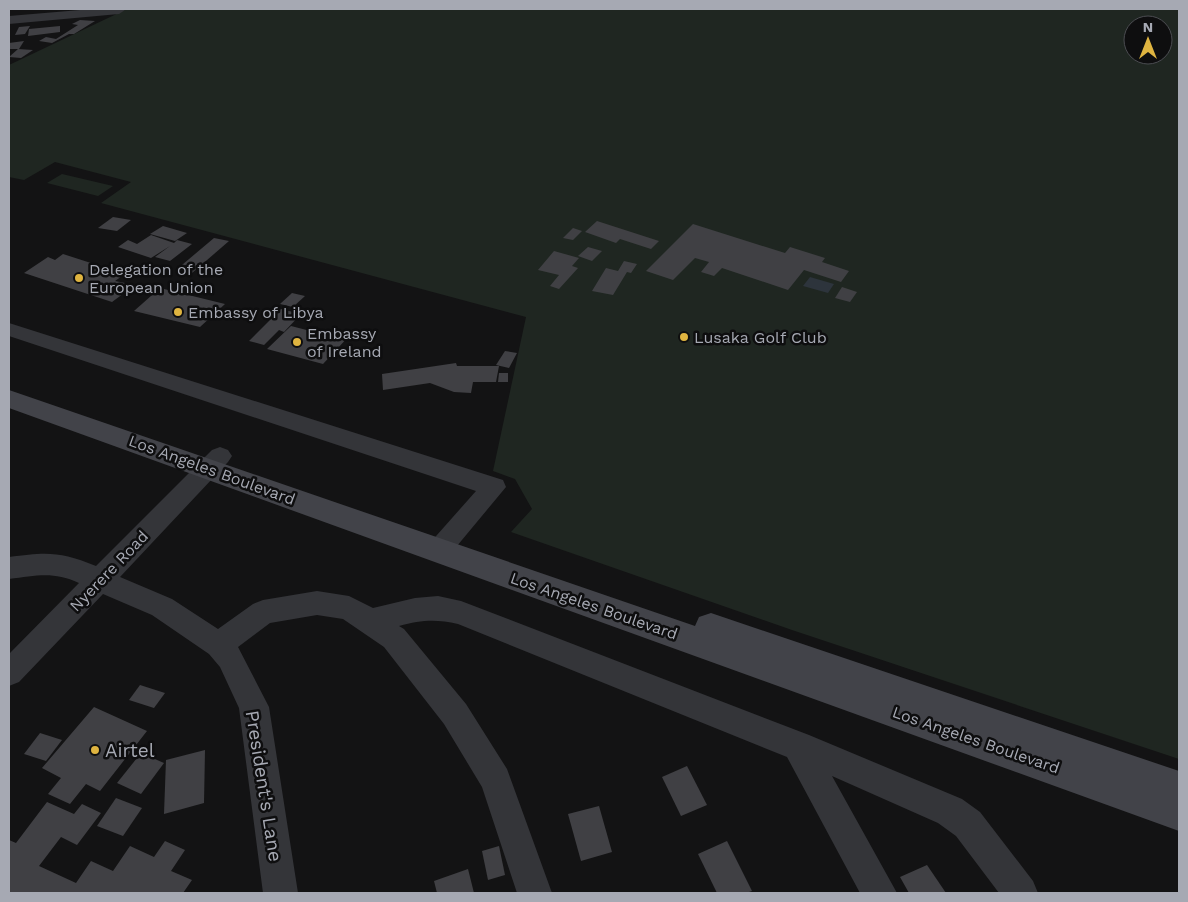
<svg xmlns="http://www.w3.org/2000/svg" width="1188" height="902" viewBox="0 0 1188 902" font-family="'Work Sans',sans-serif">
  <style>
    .green { fill: #1f2621; fill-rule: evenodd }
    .water { fill: #2d343c }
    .building { fill: #404044 }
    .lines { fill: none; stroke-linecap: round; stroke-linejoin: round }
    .minor { fill: #343539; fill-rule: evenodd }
    .secondary { fill: #424349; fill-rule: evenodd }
    .poi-dot { fill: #dfb440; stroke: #0e0e0f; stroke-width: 2 }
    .labels { text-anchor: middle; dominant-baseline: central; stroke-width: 5; stroke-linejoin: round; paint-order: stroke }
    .poi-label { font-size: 16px; fill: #a6a9b3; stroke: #0e0e0f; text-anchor: start }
    .street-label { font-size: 16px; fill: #a6a9b3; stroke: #0e0e0f }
    .near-poi-label { font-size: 19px; fill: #a6a9b3; stroke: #0e0e0f; text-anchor: start }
    .near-street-label { font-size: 19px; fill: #a6a9b3; stroke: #0e0e0f }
  </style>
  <rect width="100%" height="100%" fill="#131314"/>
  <g class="green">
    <path d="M 127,9 L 1179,9 L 1179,759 L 792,630 L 511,532 L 532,509 L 515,479 L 493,471 L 526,317 L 101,203 L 131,182 L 55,162 L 24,180 L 9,177 L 9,65 ZM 1133,25 L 1163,25 L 1163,55 L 1133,55 Z"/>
    <polygon points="62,174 113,186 98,196 47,183"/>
  </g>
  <polygon class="water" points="810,277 834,284 828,293 803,286"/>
  <g class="building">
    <polygon points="80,20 95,21 74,34 69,34 52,43 39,41 46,37 56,39 78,25 72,24"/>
    <polygon points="30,26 25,34 15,35 19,27"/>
    <polygon points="60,26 60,32 28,36 29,29"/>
    <polygon points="24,41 19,49 9,49 9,43"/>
    <polygon points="18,49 33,50 21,58 9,57"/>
    <polygon points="113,217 131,220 117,231 98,228"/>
    <polygon points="597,221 659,241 651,249 620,239 616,243 585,232"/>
    <polygon points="693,224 785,253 790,247 825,258 822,262 849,271 841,282 804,270 788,290 722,268 714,276 701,272 709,262 695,258 673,280 646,271"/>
    <polygon points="163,226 187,233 175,241 150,234"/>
    <polygon points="573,228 582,231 573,240 563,238"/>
    <polygon points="151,235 174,243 177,240 192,244 170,261 155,257 170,246 151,258 118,247 128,240 137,244"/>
    <polygon points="214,238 229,241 192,273 176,270"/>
    <polygon points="588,247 602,251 592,261 578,256"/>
    <polygon points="554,251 579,258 572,266 578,268 559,289 550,286 559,275 538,270"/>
    <polygon points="63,254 125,274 115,281 135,285 112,302 24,273 48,257 55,260"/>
    <polygon points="624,261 637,264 631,273 627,272 613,295 592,291 606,268 618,271"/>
    <polygon points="842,287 857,292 850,302 835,298"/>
    <polygon points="160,288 225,304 200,327 134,311"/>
    <polygon points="292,293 305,296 293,307 280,304"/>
    <polygon points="281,309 301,314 284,332 279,330 264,345 249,341"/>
    <polygon points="291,326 326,335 332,330 350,335 323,364 267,349"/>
    <polygon points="505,351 517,353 509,368 496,365"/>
    <polygon points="456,363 457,366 499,366 496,382 473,382 471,393 454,392 430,383 383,390 382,374"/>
    <polygon points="499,373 508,373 508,382 498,382"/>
    <polygon points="140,685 165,693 154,708 129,700"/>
    <polygon points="94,707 147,731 100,791 86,784 70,804 48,794 61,778 42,768"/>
    <polygon points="40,733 62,740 46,761 24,754"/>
    <polygon points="205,750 204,803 164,814 166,760"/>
    <polygon points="141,753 164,763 141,794 117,783"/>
    <polygon points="687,766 707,805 681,816 662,777"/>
    <polygon points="116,798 142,808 123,836 97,826"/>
    <polygon points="47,802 74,814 82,804 101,813 77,845 61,837 39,866 76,883 91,861 113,871 130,846 154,857 165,841 185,850 171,871 192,880 183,893 9,893 9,840 16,843"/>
    <polygon points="599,806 612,852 581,861 568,814"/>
    <polygon points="727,841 752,891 746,893 717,893 698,854"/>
    <polygon points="499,846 505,875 488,880 482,851"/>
    <polygon points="927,865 946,893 909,893 900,877"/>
    <polygon points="468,869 474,893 437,893 434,881"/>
  </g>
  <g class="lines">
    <g class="minor">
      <polygon points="92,9 125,10 119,14 9,24 9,16"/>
      <polygon points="9,323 503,480 506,487 447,558 438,561 429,558 425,551 429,544 476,491 9,336"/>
      <path d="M 220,447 L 228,450 L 232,456 L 228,462 L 120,577 L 172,599 L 218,629 L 253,604 L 263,600 L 317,591 L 349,596 L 373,608 L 415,598 L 438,596 L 461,601 L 809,735 L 962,799 L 980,812 L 1033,881 L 1038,893 L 999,893 L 956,836 L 938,823 L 832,776 L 897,893 L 860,893 L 787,757 L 458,624 C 436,619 421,620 399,626 L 404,629 L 466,704 L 507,769 L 552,893 L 517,893 L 482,787 L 444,724 L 384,647 L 343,619 L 317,615 L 270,623 L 238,647 L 269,707 L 298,893 L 263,893 L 239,708 L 220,667 L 209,654 L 152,615 L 103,594 L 19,682 L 9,686 L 9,654 L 79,583 C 53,571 36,576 9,579 L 9,557 C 46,552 60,551 96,566 L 212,450 Z"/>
    </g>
    <polygon class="secondary" points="9,390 695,626 699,617 711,613 1179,771 1179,831 9,408"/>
  </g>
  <g class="poi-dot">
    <circle cx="79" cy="278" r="5"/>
    <circle cx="178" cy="312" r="5"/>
    <circle cx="684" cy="337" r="5"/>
    <circle cx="297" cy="342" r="5"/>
    <circle cx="95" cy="750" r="5"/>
  </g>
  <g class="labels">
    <g class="poi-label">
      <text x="89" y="269">Delegation of the<tspan x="89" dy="18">European Union</tspan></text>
      <text x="188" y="312">Embassy of Libya</text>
      <text x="307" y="333">Embassy<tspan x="307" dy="18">of Ireland</tspan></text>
      <text x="694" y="337">Lusaka Golf Club</text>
    </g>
    <g class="street-label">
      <text transform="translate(212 470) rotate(20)">Los Angeles Boulevard</text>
      <text transform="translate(109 571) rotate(-46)">Nyerere Road</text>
      <text transform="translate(594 606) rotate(19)">Los Angeles Boulevard</text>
      <text transform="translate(976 740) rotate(19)">Los Angeles Boulevard</text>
    </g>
    <g class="near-poi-label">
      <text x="105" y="750">Airtel</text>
    </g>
    <g class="near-street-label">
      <text transform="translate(264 786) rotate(81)">President's Lane</text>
    </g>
  </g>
  <rect width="1188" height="902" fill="none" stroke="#a6a9b3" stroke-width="20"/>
  <g transform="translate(1148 40)"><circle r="24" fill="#0e0e0f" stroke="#4b4c51"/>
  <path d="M0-4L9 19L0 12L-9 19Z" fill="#dfb440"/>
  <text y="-8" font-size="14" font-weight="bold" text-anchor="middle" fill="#a6a9b3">N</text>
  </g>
</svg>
